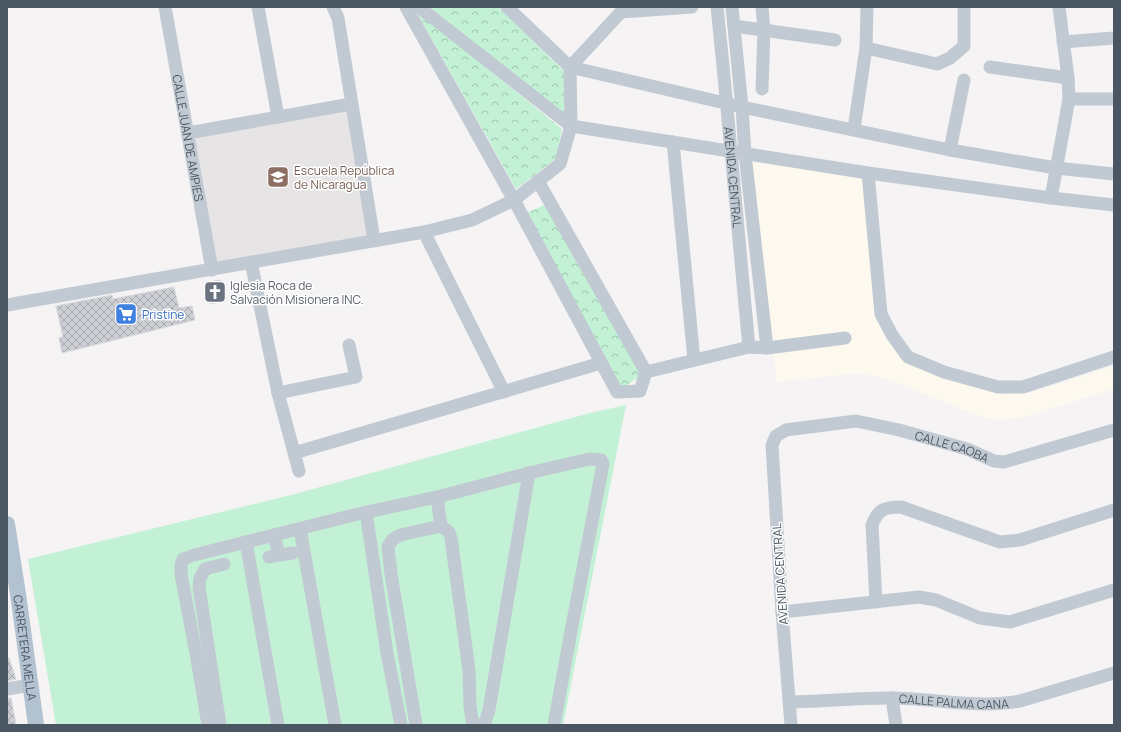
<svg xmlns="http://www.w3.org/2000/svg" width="1121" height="732" viewBox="0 0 1121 732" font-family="Manrope,sans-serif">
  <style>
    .commercial { fill: #fdf9ef }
    .education { fill: #e6e4e5 }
    .grass { fill: #c3f1d5 }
    .forest { fill: url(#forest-crowns) }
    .building { fill: url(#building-cross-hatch); stroke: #d7d9de }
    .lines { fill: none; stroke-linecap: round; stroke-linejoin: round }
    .minor { stroke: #c1cad2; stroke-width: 13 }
    .major { stroke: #b3c2d1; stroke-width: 16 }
    .labels { text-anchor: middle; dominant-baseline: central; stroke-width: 3; stroke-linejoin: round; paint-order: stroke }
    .street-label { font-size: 12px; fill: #4a5661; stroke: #fff }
    .education-label { font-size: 12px; fill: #785e54; stroke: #fff; text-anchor: start }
    .worship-label { font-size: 12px; fill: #5b616d; stroke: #fff; text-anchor: start }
    .shop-label { font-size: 12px; fill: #366cbe; stroke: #fff; text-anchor: start }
  </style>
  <defs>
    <pattern id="forest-crowns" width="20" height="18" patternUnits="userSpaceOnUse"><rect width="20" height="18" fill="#c3f1d5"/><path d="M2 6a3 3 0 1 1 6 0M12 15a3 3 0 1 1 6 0" fill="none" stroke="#a0c6b0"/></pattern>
    <pattern id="building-cross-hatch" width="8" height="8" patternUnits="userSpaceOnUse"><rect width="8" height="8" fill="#cdcfd5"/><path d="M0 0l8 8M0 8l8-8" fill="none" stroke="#a8abb0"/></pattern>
  </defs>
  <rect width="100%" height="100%" fill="#f5f3f3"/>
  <polygon class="commercial" points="751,162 863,178 876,315 905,362 998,394 1029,393 1114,366 1114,389 1025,417 1001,420 981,417 887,379 859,373 777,382"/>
  <polygon class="education" points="346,105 374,240 212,270 188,133"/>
  <polygon class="grass" points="626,405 563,725 56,725 28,559 291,495 590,413"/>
  <g class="forest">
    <polygon points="430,7 498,7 564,71 564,115"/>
    <polygon points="416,11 562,129 556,159 516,189"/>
    <polygon points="549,200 646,372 617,392 522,215 544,205"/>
  </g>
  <g class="building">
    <polygon points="221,280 225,301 210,304 206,282"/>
    <polygon points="174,287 179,308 192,306 195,320 62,353 59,338 63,337 56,306 112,295 113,299"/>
    <polygon points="7,658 9,658 16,679 7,681"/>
    <polygon points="7,698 11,698 16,725 7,725"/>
  </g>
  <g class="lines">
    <g class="minor">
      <path id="s1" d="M 165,7 L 212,270"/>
      <polyline points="258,7 278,117"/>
      <polyline points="333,7 338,18 374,240"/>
      <polyline points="406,7 514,200 617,392 640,391 646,372 538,181"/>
      <polyline points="419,7 571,126 868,173 1051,198 1114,205"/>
      <polyline points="507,7 570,67 742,107 950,150 1056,168 1114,174"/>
      <path id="s2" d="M 717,7 C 729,120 738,234 749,347"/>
      <polyline points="732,7 742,107 745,154 767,348"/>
      <polyline points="734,26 835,40"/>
      <polyline points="1063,42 1114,38"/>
      <polyline points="866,48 937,64 950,58 964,46 964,7"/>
      <polyline points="990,67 1068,78"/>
      <polyline points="762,89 764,30 762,7"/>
      <polyline points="1069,99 1114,99"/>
      <polyline points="854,129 866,48 867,7"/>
      <polyline points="188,133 351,104"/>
      <polyline points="673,142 694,360"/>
      <polyline points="950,150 964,80"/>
      <polyline points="868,173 881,314 892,335 908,357 944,372 998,387 1023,387 1114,357"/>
      <polyline points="1051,198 1069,99 1068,78 1059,7"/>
      <polyline points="424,232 504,392"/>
      <polyline points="251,262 278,393 299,471"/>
      <polyline points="7,305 424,232 472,220 514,200 560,164 571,126 570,67 621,12 692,7"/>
      <polyline points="646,372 749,347 767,348 845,338"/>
      <polyline points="278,393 356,377 349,345"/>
      <polyline points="294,453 601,363"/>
      <polyline points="437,497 529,473 589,459 601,460 603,464 572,626 554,725"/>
      <polyline points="366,512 387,653 401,725"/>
      <polyline points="300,529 335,725"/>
      <polyline points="246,542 278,725"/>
      <polyline points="279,555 293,553"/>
      <polyline points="269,557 279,555 274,535"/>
      <path d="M 876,602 L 872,525 C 878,509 885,507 901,507 L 1000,542 L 1020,540 L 1114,510"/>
      <polyline points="782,612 919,597 936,600 980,618 1010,622 1114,590"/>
      <polyline points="7,689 30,685"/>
      <polyline points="892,698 896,725"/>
      <path id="s3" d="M 790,702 C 824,701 858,698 891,698 C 934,698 976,709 1020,701 L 1114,673"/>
      <polyline points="208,725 197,659 181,574 181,565 183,559 194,555 358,514 437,497 441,526 449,532 451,538 469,670 470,707 473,724 476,725"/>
      <polyline points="220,725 199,587 200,578 205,569 224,564"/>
      <polyline points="416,725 391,574 388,547 392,540 400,535 441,526"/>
      <polyline points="481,725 485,723 489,710 529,473"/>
      <path id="s4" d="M 791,725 L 782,612 L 772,445 L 776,436 L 786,430 L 856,421 L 899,430 L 967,449 L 994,461 L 1004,462 L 1114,430"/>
    </g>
    <path class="major" id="s5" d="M 7,524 L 18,594 L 36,725"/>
  </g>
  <defs>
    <g id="school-square" transform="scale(1.15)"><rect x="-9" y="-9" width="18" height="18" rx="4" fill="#8d6e63" stroke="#fff"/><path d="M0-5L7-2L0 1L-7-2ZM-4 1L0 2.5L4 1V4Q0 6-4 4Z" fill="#fff"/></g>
    <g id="church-square" transform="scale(1.15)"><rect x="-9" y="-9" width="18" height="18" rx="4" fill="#6b7280" stroke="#fff"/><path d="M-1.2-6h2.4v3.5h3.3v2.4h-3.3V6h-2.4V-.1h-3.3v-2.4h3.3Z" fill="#fff"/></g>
    <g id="supermarket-square" transform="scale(1.15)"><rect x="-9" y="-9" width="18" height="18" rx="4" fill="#3f7fe0" stroke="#fff"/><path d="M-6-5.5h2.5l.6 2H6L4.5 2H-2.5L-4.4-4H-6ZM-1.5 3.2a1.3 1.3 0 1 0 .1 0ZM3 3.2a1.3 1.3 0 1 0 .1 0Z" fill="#fff"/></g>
  </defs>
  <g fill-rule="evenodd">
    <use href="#school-square" x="278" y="177"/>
    <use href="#church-square" x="215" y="292"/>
    <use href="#supermarket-square" x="126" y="314"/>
  </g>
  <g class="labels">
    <g class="street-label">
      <text stroke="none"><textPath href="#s1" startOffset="133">CALLE JUAN DE AMPIES</textPath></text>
      <text stroke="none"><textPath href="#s2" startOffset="171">AVENIDA CENTRAL</textPath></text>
      <text stroke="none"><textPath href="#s4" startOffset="472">CALLE CAOBA</textPath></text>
      <text transform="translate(780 574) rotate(-94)">AVENIDA CENTRAL</text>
      <text stroke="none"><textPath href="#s5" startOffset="125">CARRETERA MELLA</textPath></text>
      <text stroke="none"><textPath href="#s3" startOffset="164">CALLE PALMA CANA</textPath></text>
    </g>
    <g class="education-label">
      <text x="294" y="170">Escuela República<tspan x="294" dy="14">de Nicaragua</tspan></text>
    </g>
    <g class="worship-label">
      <text x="230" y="285">Iglesia Roca de<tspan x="230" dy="14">Salvación Misionera INC.</tspan></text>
    </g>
    <g class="shop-label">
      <text x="142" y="314">Pristine</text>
    </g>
  </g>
  <rect width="1121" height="732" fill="none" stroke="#4a5661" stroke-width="16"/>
</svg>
